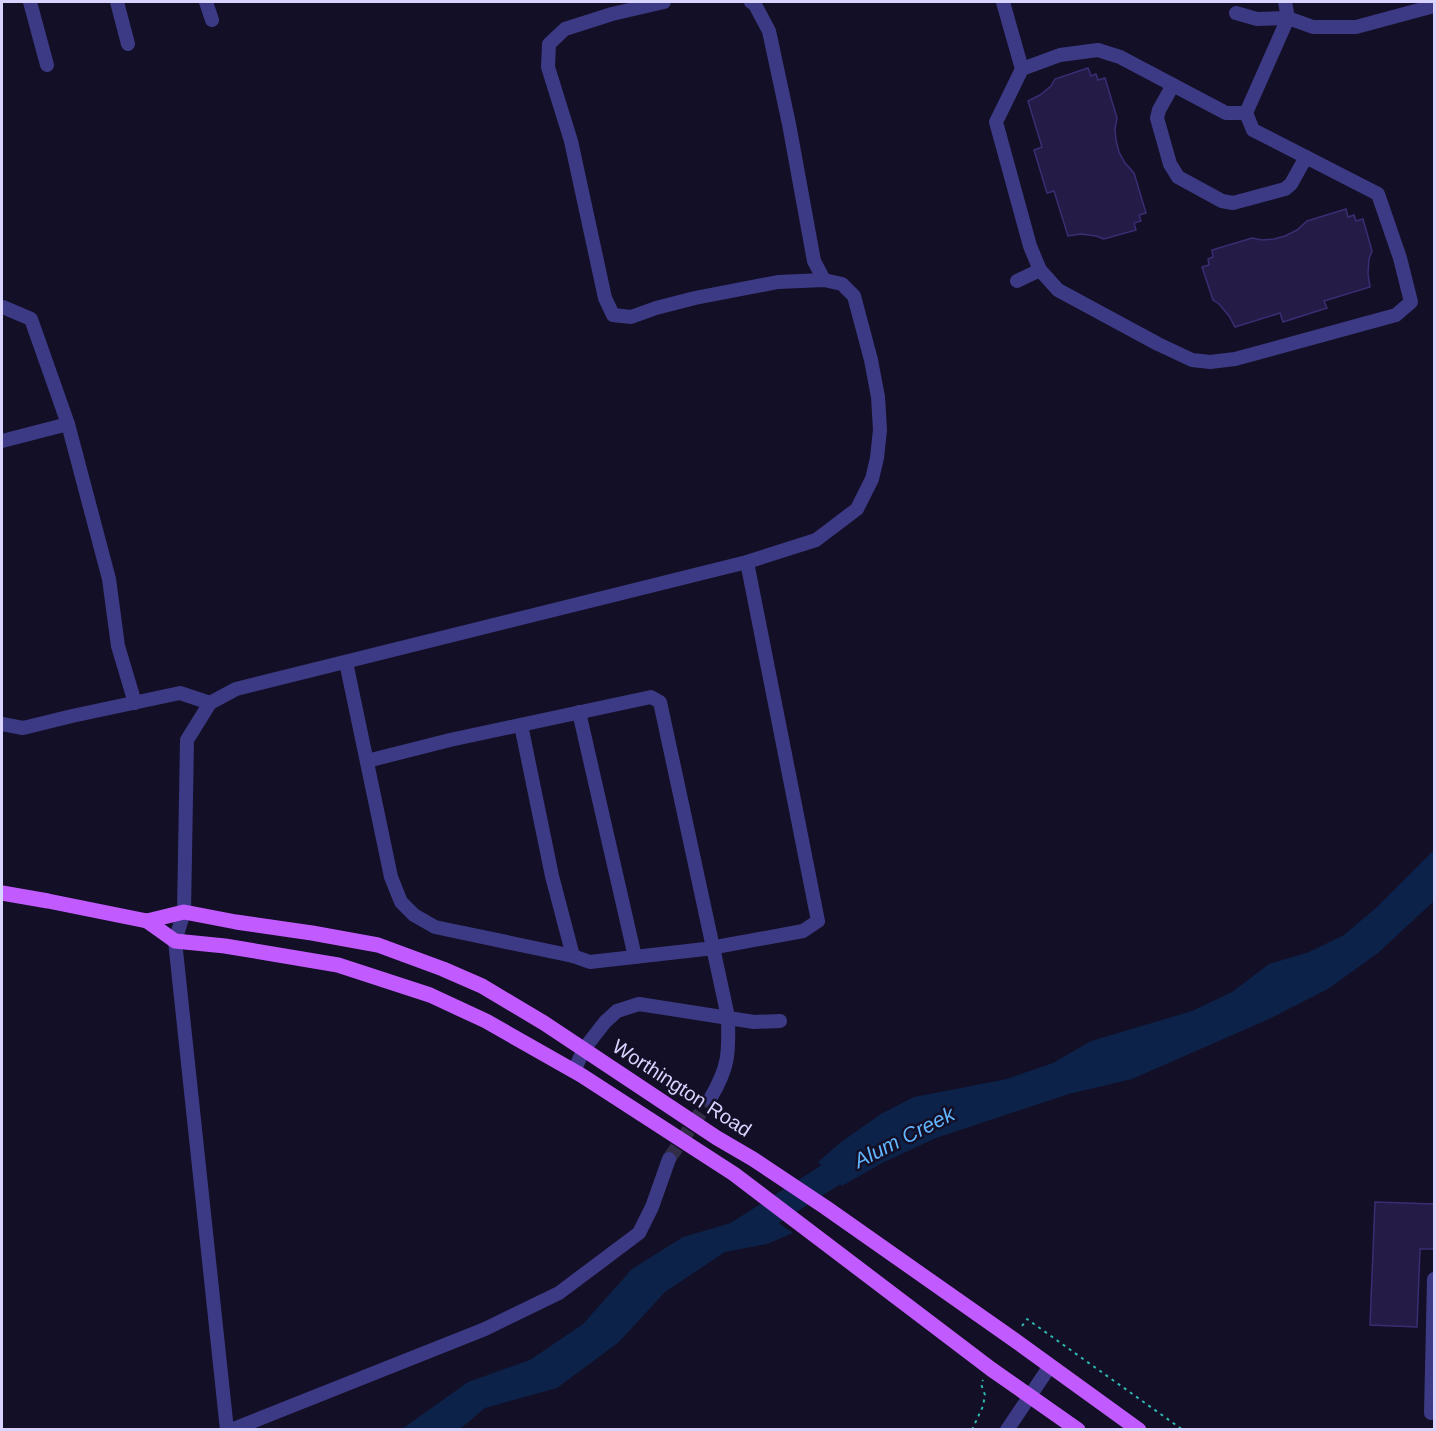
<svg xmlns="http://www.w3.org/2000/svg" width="1436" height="1431" viewBox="0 0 1436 1431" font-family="Arial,sans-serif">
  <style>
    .water { fill: #0c2248 }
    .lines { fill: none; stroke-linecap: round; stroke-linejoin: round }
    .river { stroke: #0c2248; stroke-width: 26 }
    .building { fill: #241b47; stroke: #3b2d73; stroke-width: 1.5 }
    .minor-tunnel { stroke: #312d47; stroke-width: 14; stroke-dasharray: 14 7; stroke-linecap: butt }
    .path { stroke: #2fb8b0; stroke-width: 2; stroke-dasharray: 3 4.5; stroke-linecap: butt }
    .minor { stroke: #3d3a85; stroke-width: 14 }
    .major { stroke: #c25bff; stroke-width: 15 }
    .labels { text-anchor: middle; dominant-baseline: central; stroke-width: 5; stroke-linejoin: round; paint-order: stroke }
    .street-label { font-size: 20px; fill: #d9d4ff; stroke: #130f26 }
    .water-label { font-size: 21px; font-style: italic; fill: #62b6ff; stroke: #130f26 }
  </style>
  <rect width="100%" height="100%" fill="#130f26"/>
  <g class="water">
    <polygon points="1434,850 1434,901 1378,953 1328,989 1269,1019 1132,1079 1069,1094 936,1138 882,1163 842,1186 818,1162 841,1142 881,1114 914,1097 1007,1079 1053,1063 1091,1041 1192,1011 1232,992 1269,964 1309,952 1344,935 1378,906"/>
    <polygon points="758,1209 793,1233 767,1244 725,1252 665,1292 619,1342 557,1388 485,1408 460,1429 402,1429 468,1382 530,1360 583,1324 632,1269 683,1237 731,1223"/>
  </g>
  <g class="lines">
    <polyline class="river" points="739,1233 832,1174 861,1158"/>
  </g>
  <g class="building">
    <polygon points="1088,68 1091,76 1096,74 1098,80 1105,78 1117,118 1115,129 1116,140 1119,152 1125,163 1134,173 1146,213 1139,215 1141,221 1134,223 1136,230 1104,239 1096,236 1081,234 1068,236 1054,191 1047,193 1034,150 1042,147 1028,101 1040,95 1051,86 1055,79"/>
    <polygon points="1346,209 1348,217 1354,215 1356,221 1363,219 1372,251 1369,259 1368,274 1370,287 1324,301 1327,308 1283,322 1280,313 1235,327 1229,316 1219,304 1213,300 1202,267 1209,265 1208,259 1213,257 1212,250 1252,238 1262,240 1274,239 1285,236 1297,230 1307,221"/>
    <polygon points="1375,1202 1434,1204 1434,1249 1420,1249 1417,1327 1370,1325"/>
  </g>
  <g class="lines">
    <polyline class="minor-tunnel" points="669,1159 710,1099"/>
    <g class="path">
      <polyline points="1022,1326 1027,1319 1183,1430"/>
      <polyline points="972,1430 983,1406 985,1395 981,1384 983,1380"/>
    </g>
    <g class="minor">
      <polyline points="30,2 47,65"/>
      <polyline points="117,2 128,44"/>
      <polyline points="206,2 212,20"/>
      <polyline points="751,2 754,3 769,31 789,124 814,261 824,280"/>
      <polyline points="1003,2 1022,69"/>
      <polyline points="1236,13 1257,19 1288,18 1313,27 1356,27 1434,6"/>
      <polygon points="1098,50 1120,57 1226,113 1246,113 1253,130 1378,194 1400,258 1411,302 1396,315 1235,359 1210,362 1192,360 1158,344 1058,290 1040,270 1030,246 996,122 1022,69 1060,55"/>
      <polyline points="1173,85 1159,110 1157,118 1170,164 1178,177 1222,201 1233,203 1285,189 1291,184 1306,157"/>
      <polyline points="1246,113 1288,18 1285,2"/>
      <polyline points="1017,281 1040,270"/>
      <polyline points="2,307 3,307 31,319 68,424 109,579 118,646 135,703"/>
      <polyline points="2,441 68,424"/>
      <polyline points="346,662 391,877 401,902 414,915 435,927 573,956 590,962 705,949 803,931 818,921 747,562"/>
      <polyline points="579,712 635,957"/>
      <polyline points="2,724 23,728 72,716 180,693 210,703"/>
      <polyline points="521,725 552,876 573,956"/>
      <path d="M 367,761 L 450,740 L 651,697 L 660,702 L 728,1017 C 729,1054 729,1067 710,1099"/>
      <polyline points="574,1071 584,1049 605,1022 617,1011 639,1004 754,1022 780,1021"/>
      <polyline points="1431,1413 1434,1279"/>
      <polyline points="227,1430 175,941 184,912 187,740 210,703 236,689 747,562 816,540 857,509 872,479 877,458 880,430 878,397 871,360 854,296 842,284 824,280 778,282 695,298 656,308 631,317 613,315 605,298 571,141 548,67 549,44 565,29 612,14 664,2"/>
      <polyline points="231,1430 485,1329 559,1293 639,1233 652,1207 669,1159"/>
      <polyline points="1007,1430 1050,1366"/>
    </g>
    <g class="major">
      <polyline points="2,893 48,901 147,921 175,941 225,946 338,965 430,995 486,1021 581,1075 734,1174 991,1369 1078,1430"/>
      <polyline points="147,921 184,912 236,922 312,933 378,945 443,969 482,986 544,1023 717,1138 753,1159 825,1207 1013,1339 1139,1430"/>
    </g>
  </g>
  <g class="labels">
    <g class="street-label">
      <text transform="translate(682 1088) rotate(33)">Worthington Road</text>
    </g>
    <g class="water-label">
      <text transform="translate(904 1137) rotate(-27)">Alum Creek</text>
    </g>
  </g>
  <rect width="1436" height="1431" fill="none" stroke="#d9d4ff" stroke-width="6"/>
</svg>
